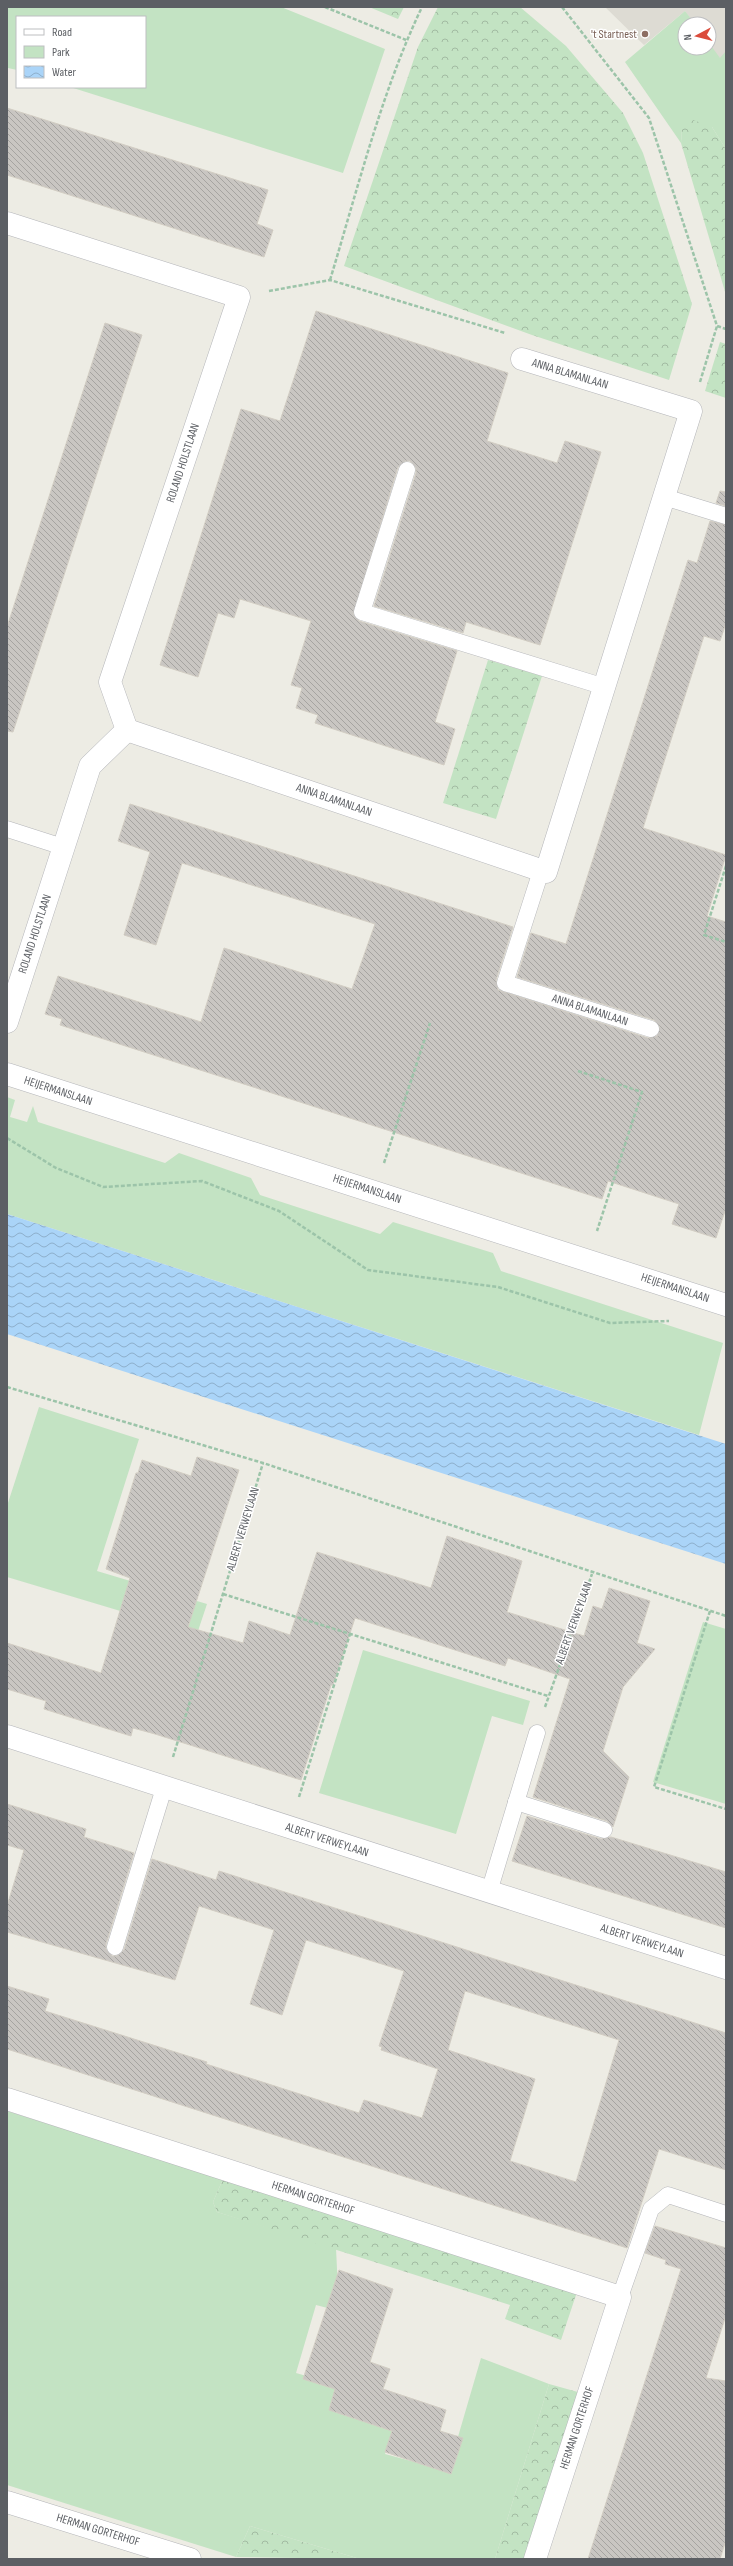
<svg xmlns="http://www.w3.org/2000/svg" width="733" height="2566" viewBox="0 0 733 2566" font-family="'Sofia Sans Condensed',sans-serif">
  <style>
    .education { fill: #dddbd3 }
    .green { fill: #c3e3c3 }
    .forest { fill: url(#forest-crowns) }
    .water { fill: url(#water-waves) }
    .building { fill: url(#building-back-hatch); stroke: #d2cdc3; fill-rule: evenodd }
    .lines { fill: none; stroke-linecap: round; stroke-linejoin: round }
    .service-casing { stroke: #b5b6ba; stroke-width: 17 }
    .minor-casing { stroke: #b5b6ba; stroke-width: 23 }
    .path { stroke: #9cc4a9; stroke-width: 2.5; stroke-dasharray: 4 2; stroke-linecap: butt }
    .service { stroke: #fff; stroke-width: 16 }
    .minor { stroke: #fff; stroke-width: 22 }
    .education-dot { fill: #8d6e63; stroke: #fff; stroke-width: 1.5 }
    .labels { text-anchor: middle; dominant-baseline: central; stroke-width: 3; stroke-linejoin: round; paint-order: stroke }
    .education-label { font-size: 12px; fill: #785e54; stroke: #fff; text-anchor: end }
    .street-label { font-size: 12px; fill: #5c5f64; stroke: #fff }
  </style>
  <defs>
    <pattern id="forest-crowns" width="20" height="18" patternUnits="userSpaceOnUse"><rect width="20" height="18" fill="#c3e3c3"/><path d="M2 6a3 3 0 1 1 6 0M12 15a3 3 0 1 1 6 0" fill="none" stroke="#a2bba2"/></pattern>
    <pattern id="water-waves" width="16" height="10" patternUnits="userSpaceOnUse"><rect width="16" height="10" fill="#aad4f8"/><path d="M0 5q4-4 8 0t8 0" fill="none" stroke="#8eafcc"/></pattern>
    <pattern id="building-back-hatch" width="6" height="6" patternUnits="userSpaceOnUse"><rect width="6" height="6" fill="#c9c6c2"/><path d="M-1 5l2 2M0 0l6 6M5-1l2 2" fill="none" stroke="#a6a4a1"/></pattern>
  </defs>
  <rect width="100%" height="100%" fill="#edece4"/>
  <polygon class="education" points="605,7 726,7 726,52 720,59 709,44 709,24 694,24 685,11 644,45"/>
  <g class="green">
    <polygon points="7,7 281,7 385,49 343,173 70,87 145,87 145,17 17,17 17,70 8,68"/>
    <polygon points="685,11 695,24 685,24 685,48 709,48 709,43 720,58 726,51 726,149 712,127 682,129 681,143 625,62"/>
    <polygon points="7,1097 15,1100 10,1117 27,1122 33,1106 38,1122 165,1163 179,1153 251,1178 260,1195 380,1234 393,1222 493,1253 501,1271 723,1343 699,1435 7,1214"/>
    <polygon points="39,1407 139,1439 97,1571 207,1604 197,1634 7,1577 7,1506"/>
    <polygon points="703,1622 726,1629 726,1804 653,1782"/>
    <polygon points="363,1650 530,1701 523,1725 492,1716 456,1834 319,1793"/>
    <polygon points="7,2111 223,2179 213,2202 217,2212 336,2248 339,2311 316,2305 296,2373 345,2387 393,2428 385,2454 448,2471 481,2358 549,2384 495,2559 360,2559 250,2526 236,2557 7,2485"/>
  </g>
  <g class="forest">
    <polygon points="369,7 404,7 398,19"/>
    <polygon points="438,7 520,7 566,46 623,113 643,153 692,304 669,380 532,335 344,266 418,47"/>
    <polygon points="693,120 712,127 726,149 726,295 681,143 682,129"/>
    <polygon points="720,342 726,344 726,398 705,391"/>
    <polygon points="488,660 542,676 496,819 443,803"/>
    <polygon points="223,2179 577,2292 561,2340 505,2319 510,2305 217,2212 213,2202"/>
    <polygon points="549,2384 585,2394 531,2559 495,2559"/>
    <polygon points="250,2526 360,2559 236,2557"/>
  </g>
  <polygon class="water" points="7,1214 726,1444 726,1564 7,1334"/>
  <g class="building">
    <polygon points="7,108 268,190 257,224 273,230 264,257 7,175"/>
    <polygon points="316,311 508,373 487,441 557,463 565,441 601,452 540,645 466,622 463,633 374,606 416,473 416,468 410,461 405,461 398,467 353,614 359,621 457,651 435,722 455,729 444,765 315,723 318,715 296,708 302,688 291,685 311,621 240,599 234,618 218,613 198,677 160,665 241,409 280,421"/>
    <polygon points="105,323 142,335 13,732 7,731 7,627"/>
    <polygon points="720,491 726,492 726,506 716,503"/>
    <polygon points="710,521 726,525 726,623 720,641 704,636 643,828 726,855 707,916 726,922 726,1208 716,1238 672,1224 679,1204 608,1181 602,1199 60,1025 62,1019 45,1014 58,976 201,1022 224,948 352,989 375,924 182,863 156,945 124,935 150,852 118,841 130,804 513,927 496,980 498,990 648,1038 657,1036 660,1027 654,1020 517,977 531,933 566,944 688,560 697,563"/>
    <polygon points="197,1457 239,1470 188,1627 243,1643 249,1621 290,1635 317,1552 431,1588 447,1536 522,1561 507,1612 584,1636 593,1606 602,1609 609,1588 650,1601 637,1643 655,1649 623,1687 603,1751 629,1777 613,1827 607,1821 533,1797 570,1679 508,1658 505,1666 355,1618 333,1685 331,1685 301,1780 155,1734 133,1728 131,1736 79,1720 44,1709 46,1701 7,1689 7,1643 101,1673 130,1578 106,1569 136,1473 138,1473 142,1460 191,1476"/>
    <path d="M 7,1804 L 86,1829 L 84,1837 L 134,1853 L 106,1944 L 106,1949 L 112,1956 L 117,1956 L 124,1950 L 152,1859 L 216,1880 L 219,1871 L 726,2033 L 726,2170 L 659,2149 L 627,2248 L 7,2049 L 7,1986 L 49,1999 L 45,2011 L 207,2062 L 206,2064 L 359,2113 L 364,2100 L 422,2118 L 438,2069 L 381,2050 L 382,2047 L 379,2046 L 404,1971 L 306,1940 L 282,2015 L 250,2004 L 274,1930 L 240,1919 L 199,1906 L 175,1980 L 7,1932 L 7,1906 L 24,1850 L 7,1845 ZM 465,1991 L 619,2040 L 576,2182 L 510,2161 L 535,2079 L 448,2050 Z"/>
    <polygon points="527,1816 601,1839 611,1837 726,1872 726,1928 512,1861"/>
    <polygon points="655,2226 726,2248 726,2315 706,2378 726,2381 726,2540 720,2559 588,2559 681,2269 665,2264 666,2260 645,2253"/>
    <polygon points="339,2270 393,2289 370,2362 390,2369 383,2389 446,2410 440,2431 463,2438 451,2474 385,2452 392,2431 329,2410 335,2389 303,2379"/>
  </g>
  <g class="lines">
    <g class="service-casing">
      <g id="service">
        <polyline points="407,470 362,612 605,687"/>
        <polyline points="664,497 726,516"/>
        <polyline points="7,829 63,847"/>
        <polyline points="541,871 505,983 651,1029"/>
        <polyline points="516,1802 604,1830"/>
        <polyline points="489,1892 537,1733"/>
        <polyline points="115,1947 164,1788"/>
        <polyline points="620,2297 651,2209 668,2195 726,2214"/>
      </g>
    </g>
    <g class="minor-casing">
      <g id="minor">
        <polyline points="7,223 239,297 110,682 127,730 90,766 7,1022"/>
        <polyline points="127,730 546,872 691,411 522,359"/>
        <polyline points="7,1074 726,1305"/>
        <polyline points="7,1736 726,1968"/>
        <polyline points="7,2099 620,2297 535,2559"/>
        <polyline points="7,2502 190,2559"/>
      </g>
    </g>
    <g class="path">
      <polyline points="325,7 406,40"/>
      <polyline points="562,7 649,118 717,326 726,329"/>
      <path d="M 330,280 C 358,188 381,93 422,7"/>
      <polyline points="269,291 330,280 505,333"/>
      <polyline points="700,382 717,326"/>
      <polyline points="726,866 704,935 726,942"/>
      <polyline points="578,1071 642,1092 597,1231"/>
      <polyline points="7,1138 56,1168 103,1187 202,1181 279,1211 368,1270 498,1287 610,1323 669,1321"/>
      <polyline points="384,1163 430,1023"/>
      <polyline points="7,1387 263,1463 726,1616"/>
      <polyline points="223,1594 548,1696"/>
      <polyline points="710,1611 654,1787 726,1809"/>
      <polyline points="545,1707 592,1574"/>
      <polyline points="173,1757 263,1463"/>
      <polyline points="299,1797 350,1634"/>
    </g>
    <use href="#service" class="service"/>
    <use href="#minor" class="minor"/>
  </g>
  <circle class="education-dot" cx="645" cy="34" r="4"/>
  <g class="labels">
    <g class="education-label">
      <text x="637" y="34">'t Startnest</text>
    </g>
    <g class="street-label">
      <text transform="translate(570 374) rotate(17)">ANNA BLAMANLAAN</text>
      <text transform="translate(183 463) rotate(-72)">ROLAND HOLSTLAAN</text>
      <text transform="translate(334 800) rotate(19)">ANNA BLAMANLAAN</text>
      <text transform="translate(35 934) rotate(-72)">ROLAND HOLSTLAAN</text>
      <text transform="translate(590 1010) rotate(18)">ANNA BLAMANLAAN</text>
      <text transform="translate(58 1091) rotate(18)">HEIJERMANSLAAN</text>
      <text transform="translate(367 1189) rotate(18)">HEIJERMANSLAAN</text>
      <text transform="translate(675 1288) rotate(18)">HEIJERMANSLAAN</text>
      <text transform="translate(243 1529) rotate(-73)">ALBERT VERWEYLAAN</text>
      <text transform="translate(574 1623) rotate(-70)">ALBERT VERWEYLAAN</text>
      <text transform="translate(327 1840) rotate(18)">ALBERT VERWEYLAAN</text>
      <text transform="translate(642 1941) rotate(18)">ALBERT VERWEYLAAN</text>
      <text transform="translate(313 2198) rotate(18)">HERMAN GORTERHOF</text>
      <text transform="translate(577 2428) rotate(-72)">HERMAN GORTERHOF</text>
      <text transform="translate(98 2530) rotate(17)">HERMAN GORTERHOF</text>
    </g>
  </g>
  <rect width="733" height="2566" fill="none" stroke="#5c5f64" stroke-width="16"/>
  <rect x="16" y="16" width="130" height="72" fill="#ffffff" stroke="#bebfc1"/>
  <rect x="24" y="29" width="20" height="6" fill="#ffffff" stroke="#bebfc1"/>
  <text x="52" y="36" font-size="12" fill="#5c5f64">Road</text>
  <rect x="24" y="46" width="20" height="12" fill="#c3e3c3" stroke="#bebfc1"/>
  <text x="52" y="56" font-size="12" fill="#5c5f64">Park</text>
  <rect x="24" y="66" width="20" height="12" fill="url(#water-waves)" stroke="#bebfc1"/>
  <text x="52" y="76" font-size="12" fill="#5c5f64">Water</text>
  <g transform="translate(697 36) rotate(263)"><circle r="19" fill="#ffffff" stroke="#bebfc1"/>
  <path d="M0-3L7 15L0 10L-7 15Z" fill="#db4c3c"/>
  <text y="-6" font-size="11" font-weight="bold" text-anchor="middle" fill="#5c5f64">N</text>
  </g>
</svg>
